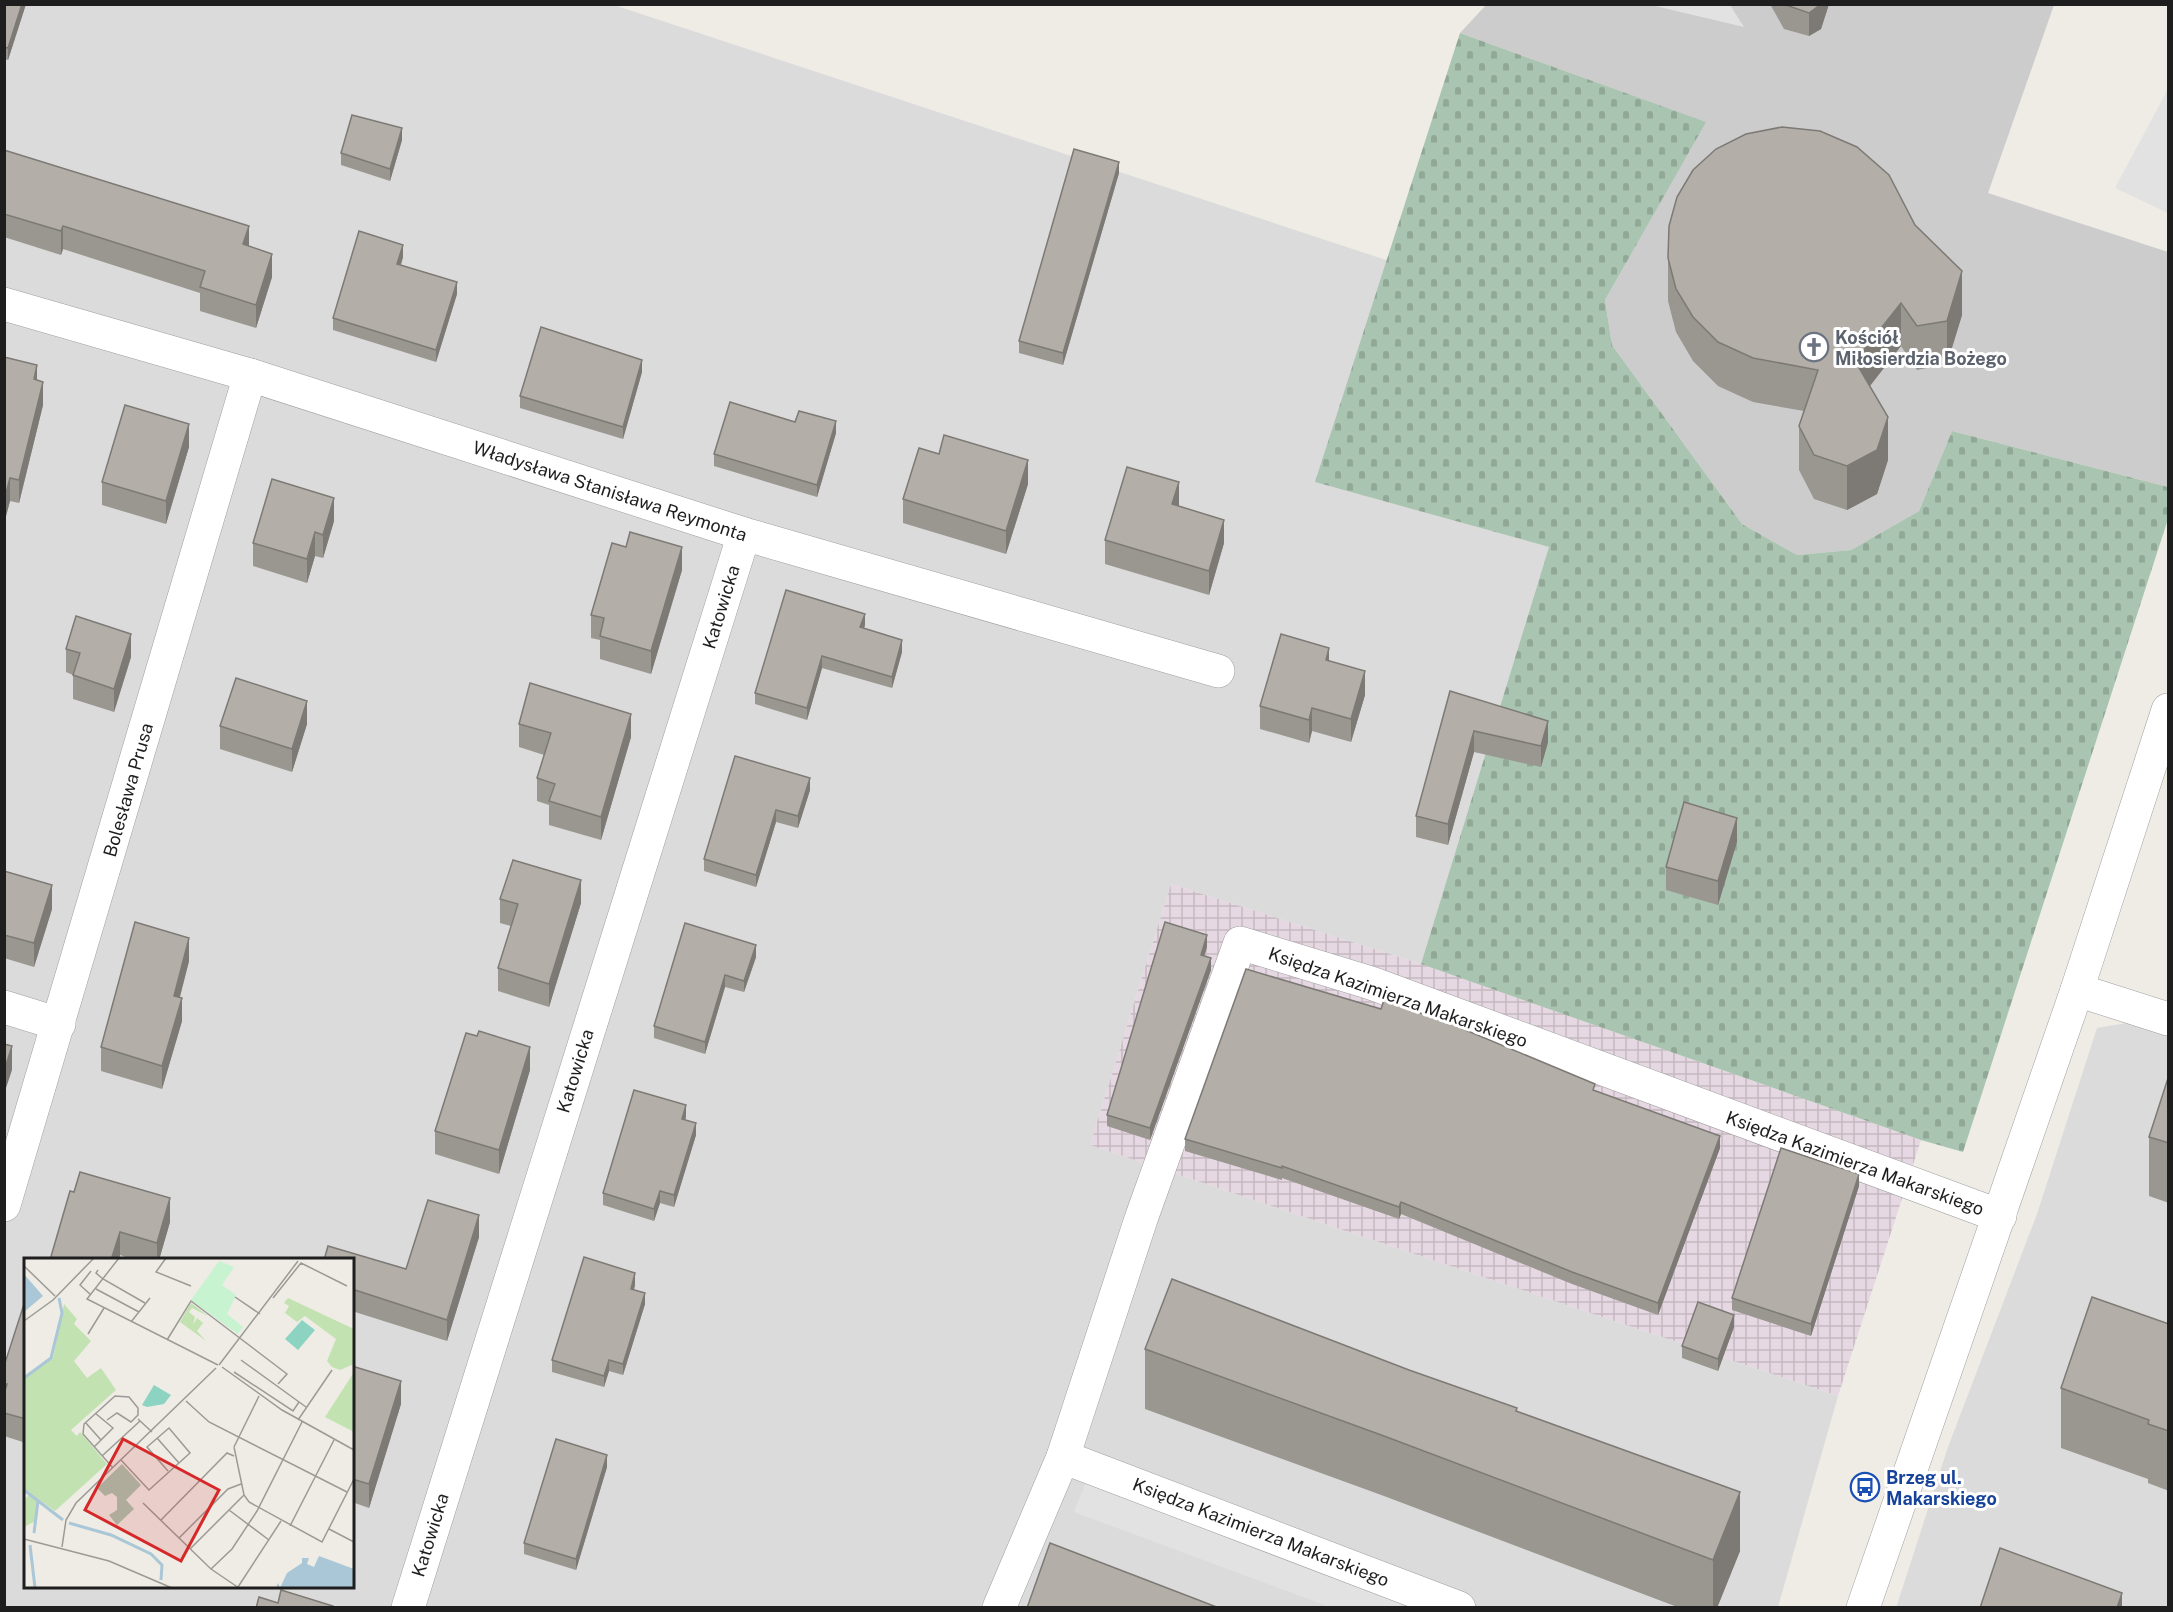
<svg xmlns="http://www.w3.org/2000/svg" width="2173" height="1612" viewBox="0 0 2173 1612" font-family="'Public Sans',sans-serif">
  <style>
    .residential { fill: #dcdbdb; fill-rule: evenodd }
    .industrial { fill: url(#industrial-grid) }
    .religious { fill: #ccc }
    .cemetery { fill: url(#cemetery-stones) }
    .parking { fill: #e2e2e2 }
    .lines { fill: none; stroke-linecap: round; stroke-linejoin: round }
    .minor-casing { stroke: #9f9f9f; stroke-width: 34 }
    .tertiary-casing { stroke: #9f9f9f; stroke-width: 34 }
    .minor { stroke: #fff; stroke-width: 33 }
    .tertiary { stroke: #fff; stroke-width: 33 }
    .wall { fill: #9a9690 }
    .shaded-wall { fill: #7d7a76 }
    .building { fill: #b3aea8; stroke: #7d7a76; stroke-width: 1.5 }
    .labels { text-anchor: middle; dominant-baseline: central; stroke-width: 6; stroke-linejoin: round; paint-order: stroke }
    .worship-label { font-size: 18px; font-weight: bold; fill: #5b616d; stroke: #fff; text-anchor: start }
    .street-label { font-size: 18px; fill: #1e1e1e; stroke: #fff }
    .transit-label { font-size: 18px; font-weight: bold; fill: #164399; stroke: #fff; text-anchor: start }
    .inset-river { fill: none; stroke: #aac7d7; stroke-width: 3 }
    .inset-road { fill: none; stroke: #9b9a95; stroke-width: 1.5 }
    .view { fill: #d62828; fill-opacity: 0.15; stroke: #d62828; stroke-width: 3 }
    .inset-edge { fill: none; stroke: #1e1e1e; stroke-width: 3 }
  </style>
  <defs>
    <pattern id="industrial-grid" width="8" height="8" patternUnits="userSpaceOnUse" patternTransform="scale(1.5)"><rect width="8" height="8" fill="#e6d8e2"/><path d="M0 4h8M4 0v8" fill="none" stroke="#c5b9c1"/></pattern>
    <pattern id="cemetery-stones" width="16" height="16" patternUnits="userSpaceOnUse" patternTransform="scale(1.5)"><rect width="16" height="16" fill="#a9c4b0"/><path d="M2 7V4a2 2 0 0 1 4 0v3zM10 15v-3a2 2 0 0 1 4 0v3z" fill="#91a897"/></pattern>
  </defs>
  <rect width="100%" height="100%" fill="#eeece5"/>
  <g class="residential">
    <path d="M 5,5 L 614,5 L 1389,261 L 1316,482 L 1549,547 L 1421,964 L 1171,884 L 1090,1145 L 1838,1396 L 1778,1607 L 5,1608 ZM 26,1260 L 352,1260 L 352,1586 L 26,1586 Z"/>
    <polygon points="2168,1016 2168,1607 1896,1608 1948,1447 2037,1214 2097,1028"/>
  </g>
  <polygon class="industrial" points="1171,884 1421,964 1921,1140 1838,1396 1090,1145"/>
  <polygon class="religious" points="1487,4 2054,5 1988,193 2168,252 2168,487 1952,431 1919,511 1851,550 1797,555 1742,524 1612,345 1605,300 1705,122 1460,33"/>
  <polygon class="cemetery" points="1460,33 1706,122 1605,300 1612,345 1742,524 1797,555 1851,550 1919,511 1952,431 2168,487 2168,519 1963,1152 1921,1140 1421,964 1549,547 1315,482"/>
  <g class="parking">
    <polygon points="1651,5 1730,5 1744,27"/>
    <polygon points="2168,89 2168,213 2115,188"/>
    <polygon points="1088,1477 1440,1607 1330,1607 1074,1512"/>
  </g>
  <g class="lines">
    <g class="minor-casing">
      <g id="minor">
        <polyline points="4,304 250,375 744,534 1218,671"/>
        <polyline points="2077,990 2168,1019"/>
        <polyline points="4,1007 59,1024"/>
        <polyline points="4,1205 250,375"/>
        <polyline points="1063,1457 1459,1608"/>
        <polyline points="408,1608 744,534"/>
        <polyline points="999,1608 1063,1457 1141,1219 1240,943 1371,983 2000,1216"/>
      </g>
    </g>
    <g class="tertiary-casing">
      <polyline id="tertiary" points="1863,1608 2077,990 2168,710"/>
    </g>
    <use href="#minor" class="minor"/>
    <use href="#tertiary" class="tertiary"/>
  </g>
  <g class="wall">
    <polygon points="4,4 26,4 8,60 4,59"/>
    <polygon points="1770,4 1829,4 1821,29 1809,36 1784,29"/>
    <polygon points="402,140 390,181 341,165 341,153"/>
    <polygon points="4,150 249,246 272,277 256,328 200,311 200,293 63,249 61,255 4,237"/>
    <polygon points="1119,173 1063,365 1019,353 1019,341"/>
    <polygon points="403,257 401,265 457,294 436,362 333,330 333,318"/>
    <polygon points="1668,258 1962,315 1947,364 1917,370 1901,346 1870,386 1888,460 1877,494 1847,510 1814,499 1799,470 1799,426 1804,411 1753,402 1718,386 1693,361 1676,332 1668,301"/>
    <polygon points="4,357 37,380 43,405 19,503 10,501 6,516 4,516"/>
    <polygon points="642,372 623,439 520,408 520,396"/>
    <polygon points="836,433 817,497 714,466 714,454"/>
    <polygon points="189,447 166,524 102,505 102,482"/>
    <polygon points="1028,484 1006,554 903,523 903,499"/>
    <polygon points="1179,506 1224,543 1209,595 1105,564 1105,540"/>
    <polygon points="334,521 323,558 315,556 307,583 253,566 253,543"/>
    <polygon points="682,570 651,674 600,659 600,640 591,638 591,615"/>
    <polygon points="865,625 864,628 902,652 892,688 822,668 807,720 755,704 755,693"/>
    <polygon points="66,649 131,657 114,712 73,699 73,675 66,672"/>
    <polygon points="1329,660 1365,695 1351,742 1312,731 1309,743 1260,729 1260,706"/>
    <polygon points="1450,691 1548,742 1541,767 1474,752 1448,845 1416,837 1416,816"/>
    <polygon points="307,724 292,772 220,749 220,726"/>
    <polygon points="519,724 631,737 601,840 549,825 549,805 537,801 537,778 544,755 519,747"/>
    <polygon points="735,756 810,790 798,828 776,822 756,887 704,871 704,859"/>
    <polygon points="1737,842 1718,905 1666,890 1666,867"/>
    <polygon points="4,871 52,909 34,967 4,958"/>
    <polygon points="500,899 581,903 549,1007 498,991 498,968 511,926 500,923"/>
    <polygon points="685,923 756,957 744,992 725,987 705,1054 654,1038 654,1026"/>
    <polygon points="1207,947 1204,956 1211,970 1150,1140 1107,1126 1107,1115"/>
    <polygon points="189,961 180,997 182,1021 162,1089 101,1071 101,1047"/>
    <polygon points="477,1036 530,1070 499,1174 435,1154 435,1131"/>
    <polygon points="2169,1075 2169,1203 2149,1196 2149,1137"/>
    <polygon points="1595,1090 1720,1148 1658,1315 1572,1284 1401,1214 1399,1219 1282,1178 1282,1180 1185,1151 1185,1139"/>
    <polygon points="686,1117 685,1120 696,1135 674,1207 660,1203 654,1221 603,1205 603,1193"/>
    <polygon points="1859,1186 1811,1336 1732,1310 1732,1298"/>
    <polygon points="70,1191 170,1222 159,1260 134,1260 120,1255 119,1260 50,1260"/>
    <polygon points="479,1237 447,1341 355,1312 352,1260 406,1269"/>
    <polygon points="635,1285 634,1290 645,1304 623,1375 609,1371 604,1387 552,1372 552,1360"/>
    <polygon points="26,1298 26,1443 4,1436 4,1366"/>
    <polygon points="2169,1324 2169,1491 2148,1483 2148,1479 2061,1448 2061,1388"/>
    <polygon points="1734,1327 1718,1371 1682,1358 1682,1346"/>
    <polygon points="1145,1349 1409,1370 1517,1411 1740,1551 1717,1608 1680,1608 1384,1496 1145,1409"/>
    <polygon points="352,1366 401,1404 369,1508 352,1502"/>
    <polygon points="607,1467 576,1570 524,1554 524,1543"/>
  </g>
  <g class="shaded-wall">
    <polygon points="22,4 26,4 8,60 8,48"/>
    <polygon points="1821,4 1829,4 1821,29 1809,36 1809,13"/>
    <polygon points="402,128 402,140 390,181 390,169"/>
    <polygon points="1119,162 1119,173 1063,365 1063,353"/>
    <polygon points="63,226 63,249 61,255 61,231"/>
    <polygon points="249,226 249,249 243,244"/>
    <polygon points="403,245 403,257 397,276 397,264"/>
    <polygon points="272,254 272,277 256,328 256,305"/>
    <polygon points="1962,271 1962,315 1947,364 1947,321"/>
    <polygon points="457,282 457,294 436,362 436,350"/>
    <polygon points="1901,303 1901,346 1855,405 1855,361"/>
    <polygon points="642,360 642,372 623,439 623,427"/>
    <polygon points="37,365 37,388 34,379"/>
    <polygon points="43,382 43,405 19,503 19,480"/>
    <polygon points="1888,417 1888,460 1877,494 1847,510 1847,466"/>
    <polygon points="836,421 836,433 817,497 817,485"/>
    <polygon points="189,424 189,447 166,524 166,501"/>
    <polygon points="1028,460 1028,484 1006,554 1006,531"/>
    <polygon points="10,478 10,501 6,516 6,493"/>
    <polygon points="1179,482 1179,506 1172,528 1172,504"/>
    <polygon points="334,498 334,521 323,558 323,535"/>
    <polygon points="1224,520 1224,543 1209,595 1209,571"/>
    <polygon points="315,532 315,556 307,583 307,559"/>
    <polygon points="682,547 682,570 651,674 651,651"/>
    <polygon points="865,614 865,625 860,639 860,627"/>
    <polygon points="131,634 131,657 114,712 114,689"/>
    <polygon points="902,640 902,652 892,688 892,677"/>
    <polygon points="1329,648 1329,671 1326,660"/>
    <polygon points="822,656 822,668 807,720 807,708"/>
    <polygon points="1365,671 1365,695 1351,742 1351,719"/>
    <polygon points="307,701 307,724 292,772 292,749"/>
    <polygon points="1312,708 1312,731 1309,743 1309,720"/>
    <polygon points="631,714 631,737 601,840 601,817"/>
    <polygon points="1548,721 1548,742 1541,767 1541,746"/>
    <polygon points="1474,731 1474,752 1448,845 1448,824"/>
    <polygon points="810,778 810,790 798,828 798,816"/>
    <polygon points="776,810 776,822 756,887 756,875"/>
    <polygon points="1737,818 1737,842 1718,905 1718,881"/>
    <polygon points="581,880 581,903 549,1007 549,984"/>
    <polygon points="52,885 52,909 34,967 34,943"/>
    <polygon points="1207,935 1207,947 1201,967 1201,955"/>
    <polygon points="189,938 189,961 174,1019 174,996"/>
    <polygon points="756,945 756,957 744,992 744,981"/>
    <polygon points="1211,958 1211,970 1150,1140 1150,1128"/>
    <polygon points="725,975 725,987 705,1054 705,1042"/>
    <polygon points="182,998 182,1021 162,1089 162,1066"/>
    <polygon points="12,1046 12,1070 4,1094 4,1071"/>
    <polygon points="530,1047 530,1070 499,1174 499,1150"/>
    <polygon points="686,1105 686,1117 682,1131 682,1119"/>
    <polygon points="696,1123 696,1135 674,1207 674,1195"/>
    <polygon points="1720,1136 1720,1148 1658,1315 1658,1303"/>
    <polygon points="1859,1174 1859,1186 1811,1336 1811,1324"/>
    <polygon points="660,1191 660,1203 654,1221 654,1209"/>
    <polygon points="170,1198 170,1222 159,1260 157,1260 157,1243"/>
    <polygon points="1401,1202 1401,1214 1399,1219 1399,1207"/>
    <polygon points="479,1215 479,1237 447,1341 447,1320"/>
    <polygon points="120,1232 120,1255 119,1260 111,1260"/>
    <polygon points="635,1273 635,1285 631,1301 631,1289"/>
    <polygon points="355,1290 355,1312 352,1320 352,1299"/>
    <polygon points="645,1293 645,1304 623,1375 623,1364"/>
    <polygon points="1734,1315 1734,1327 1718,1371 1718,1359"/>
    <polygon points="609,1360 609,1371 604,1387 604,1376"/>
    <polygon points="401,1381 401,1404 369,1508 369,1484"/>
    <polygon points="607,1455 607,1467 576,1570 576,1559"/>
    <polygon points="1740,1492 1740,1551 1717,1608 1713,1608 1713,1560"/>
    <polygon points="2122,1593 2122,1608 2117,1608"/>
  </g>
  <g class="building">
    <polygon points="4,4 22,4 8,48 4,47"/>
    <polygon points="1783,4 1821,4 1809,13"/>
    <polygon points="352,115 402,128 390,169 341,153"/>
    <polygon points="1782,127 1820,131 1857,147 1889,175 1915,225 1962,271 1947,321 1917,326 1901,303 1855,361 1888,417 1877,450 1847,466 1814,455 1799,426 1818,370 1753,358 1718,342 1693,317 1676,289 1668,258 1669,226 1677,197 1693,170 1716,149 1746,134"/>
    <polygon points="1074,149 1119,162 1063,353 1019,341"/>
    <polygon points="4,150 249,226 243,244 272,254 256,305 200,287 205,271 63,226 61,231 4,214"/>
    <polygon points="359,231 403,245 397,264 457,282 436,350 333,318"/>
    <polygon points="541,327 642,360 623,427 520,396"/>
    <polygon points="4,357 37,365 34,379 43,382 19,480 10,478 6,493 4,492"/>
    <polygon points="730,402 795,422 799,411 836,421 817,485 714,454"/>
    <polygon points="125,405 189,424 166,501 102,482"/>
    <polygon points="944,435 1028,460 1006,531 903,499 919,448 939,454"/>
    <polygon points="1127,467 1179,482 1172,504 1224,520 1209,571 1105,540"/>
    <polygon points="272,479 334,498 323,535 315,532 307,559 253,543"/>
    <polygon points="630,532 682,547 651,651 600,636 604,618 591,615 612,543 626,547"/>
    <polygon points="786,590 865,614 860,627 902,640 892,677 822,656 807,708 755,693"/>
    <polygon points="76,616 131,634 114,689 73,675 80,653 66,649"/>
    <polygon points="1281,634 1329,648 1326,660 1365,671 1351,719 1312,708 1309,720 1260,706"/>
    <polygon points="236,678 307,701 292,749 220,726"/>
    <polygon points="530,683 631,714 601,817 549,801 555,784 537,778 551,733 519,724"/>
    <polygon points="1450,691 1548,721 1541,746 1474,731 1448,824 1416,816"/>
    <polygon points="735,756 810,778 798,816 776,810 756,875 704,859"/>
    <polygon points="1684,802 1737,818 1718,881 1666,867"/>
    <polygon points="513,860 581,880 549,984 498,968 518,904 500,899"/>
    <polygon points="4,871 52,885 34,943 4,935"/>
    <polygon points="135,922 189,938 174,996 182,998 162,1066 101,1047"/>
    <polygon points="1165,922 1207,935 1201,955 1211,958 1150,1128 1107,1115"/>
    <polygon points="685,923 756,945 744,981 725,975 705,1042 654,1026"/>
    <polygon points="1246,969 1381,1009 1384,1000 1451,1024 1595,1084 1593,1090 1720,1136 1658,1303 1572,1272 1401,1202 1399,1207 1282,1166 1282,1168 1185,1139"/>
    <polygon points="479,1031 530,1047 499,1150 435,1131 466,1033 477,1036"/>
    <polygon points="4,1044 12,1046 4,1071"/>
    <polygon points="2169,1075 2169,1143 2149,1137"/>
    <polygon points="634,1090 686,1105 682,1119 696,1123 674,1195 660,1191 654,1209 603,1193"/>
    <polygon points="1781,1148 1859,1174 1811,1324 1732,1298"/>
    <polygon points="80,1172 170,1198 157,1243 120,1232 111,1260 50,1260 70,1191 74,1192"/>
    <polygon points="428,1200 479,1215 447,1320 355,1290 352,1299 352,1260 324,1260 328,1246 406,1269"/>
    <polygon points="584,1257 635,1273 631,1289 645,1293 623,1364 609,1360 604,1376 552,1360"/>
    <polygon points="1172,1279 1409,1370 1517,1408 1516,1411 1740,1492 1713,1560 1384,1436 1145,1349"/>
    <polygon points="2092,1297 2169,1324 2169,1431 2148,1424 2149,1420 2061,1388"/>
    <polygon points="26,1298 26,1419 4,1413 4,1394 7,1384 4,1384 4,1366"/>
    <polygon points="1698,1302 1734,1315 1718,1359 1682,1346"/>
    <polygon points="352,1366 401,1381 369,1484 352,1479"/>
    <polygon points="556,1439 607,1455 576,1559 524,1543"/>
    <polygon points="1050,1543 1201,1601 1219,1608 1027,1608"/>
    <polygon points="2000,1548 2122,1593 2117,1608 1980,1608"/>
    <polygon points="281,1590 333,1606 333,1608 256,1608 259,1597 278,1603"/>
  </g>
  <defs>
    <g id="church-ring" transform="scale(1.5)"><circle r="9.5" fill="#fff" stroke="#6b7280" stroke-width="1.5"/><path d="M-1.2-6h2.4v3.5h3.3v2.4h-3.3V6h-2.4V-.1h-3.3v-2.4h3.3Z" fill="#6b7280"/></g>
    <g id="bus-ring" transform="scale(1.5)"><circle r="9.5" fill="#fff" stroke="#1a4fb4" stroke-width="1.5"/><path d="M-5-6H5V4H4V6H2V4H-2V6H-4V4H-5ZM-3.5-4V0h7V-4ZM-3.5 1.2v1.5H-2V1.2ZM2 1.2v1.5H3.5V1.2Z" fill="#1a4fb4"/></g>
  </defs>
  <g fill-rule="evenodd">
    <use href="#church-ring" x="1814" y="347"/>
    <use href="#bus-ring" x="1865" y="1487"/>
  </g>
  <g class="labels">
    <g class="worship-label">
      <text x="1835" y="337">Kościół<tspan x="1835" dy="21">Miłosierdzia Bożego</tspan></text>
    </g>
    <g class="street-label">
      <text transform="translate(610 491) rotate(18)">Władysława Stanisława Reymonta</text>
      <text transform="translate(721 607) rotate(-73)">Katowicka</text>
      <text transform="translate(128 790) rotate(-74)">Bolesława Prusa</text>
      <text transform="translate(1398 997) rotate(19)">Księdza Kazimierza Makarskiego</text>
      <text transform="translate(575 1071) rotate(-73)">Katowicka</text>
      <text transform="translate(1855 1163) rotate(20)">Księdza Kazimierza Makarskiego</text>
      <text transform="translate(1261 1532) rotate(21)">Księdza Kazimierza Makarskiego</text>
      <text transform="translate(430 1535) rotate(-73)">Katowicka</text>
    </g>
    <g class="transit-label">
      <text x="1886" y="1477">Brzeg ul.<tspan x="1886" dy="21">Makarskiego</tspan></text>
    </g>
  </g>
  <g transform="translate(24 1258)">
    <rect width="330" height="330" fill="#eeece5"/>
    <path d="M 264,40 L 330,71 L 330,106 L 316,112 L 308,109 L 303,103 L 312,81 L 281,58 L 273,64 L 261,55 L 265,48 L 260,45 ZM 167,45 L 184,58 L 168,50 L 165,54 L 171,59 L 169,67 L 173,60 L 179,65 L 173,73 L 182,83 L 156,64 ZM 5,237 L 13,242 L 12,263 L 0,269 L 0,242 Z" fill="#c3e2b1"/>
    <path d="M 98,206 L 117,227 L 102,242 L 110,251 L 93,267 L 85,257 L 93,252 L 93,239 L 88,235 L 81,238 L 73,230 Z" fill="#a9c4b0"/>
    <path d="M 195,3 L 210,9 L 198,27 L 212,37 L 203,56 L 219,69 L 214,76 L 167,42 Z" fill="#c7f3d0"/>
    <path d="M 40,46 L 53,61 L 50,66 L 67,83 L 50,103 L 63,120 L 77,110 L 92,132 L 47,172 L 53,178 L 56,174 L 83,206 L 31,253 L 0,231 L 0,121 L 29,100 ZM 330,114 L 330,174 L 301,159 Z" fill="#c3e2b1"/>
    <path d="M 278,62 L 291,72 L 274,92 L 261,81 ZM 130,127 L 147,137 L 140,146 L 123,149 L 118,147 Z" fill="#8cd4c1"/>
    <path d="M 0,16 L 19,38 L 0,54 ZM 295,298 L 330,311 L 330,330 L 252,330 L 254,325 L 256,330 L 263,315 L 278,305 L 278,300 L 285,300 L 283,306 L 290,309 Z" fill="#aac7d7"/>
    <path class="inset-river" d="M 0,120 L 27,100 L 38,55 L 35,40M 0,232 L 39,262M 45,265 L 87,277 L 127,296 L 138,307 L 137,322M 10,275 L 14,243M 6,287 L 11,330"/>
    <path class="inset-road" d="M 95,0 L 63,41 L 194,107M 142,0 L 132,14 L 167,28M 0,8 L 31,38M 74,12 L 72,15 L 79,21 L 121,45M 67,13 L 56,27 L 67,37M 72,31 L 115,54M 211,39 L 236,56M 249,40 L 277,5 L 323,28M 0,63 L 29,42 L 70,0M 107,64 L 126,40M 64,76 L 80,50M 143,82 L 167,43 L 263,116 L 254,126M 217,102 L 282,149M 195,107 L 274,3M 198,109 L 258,152 L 330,192M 210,114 L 269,153 L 275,144M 162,143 L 185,164 L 323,234M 114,161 L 128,174M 83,162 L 93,155 L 107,164 L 114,157 L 114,150 L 105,139 L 91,138 L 60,166 L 59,176 L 89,210M 274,162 L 308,112M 61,164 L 77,182M 133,180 L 155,205M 70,189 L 89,170 L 71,155M 210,189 L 220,237 L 225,244 L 298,284 L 330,221M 210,189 L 235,138M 78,198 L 116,163M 97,202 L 125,232 L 166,195 L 145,170 L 123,189 L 144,213M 119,245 L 187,311 L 215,330M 205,252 L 245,282M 137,262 L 203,195 L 210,198M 266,268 L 310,182M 305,271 L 330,284M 155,280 L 204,231 L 217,226M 0,281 L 85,303 L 148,330M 38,289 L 42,262 L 52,245 L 192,110M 166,291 L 220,237M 187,311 L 208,291 L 233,253 L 278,164M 214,329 L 257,263"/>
    <path class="view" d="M 99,181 L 195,232 L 157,303 L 61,252 Z"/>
    <rect width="330" height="330" class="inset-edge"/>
  </g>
  <rect width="2173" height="1612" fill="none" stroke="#1e1e1e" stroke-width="12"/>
</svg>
